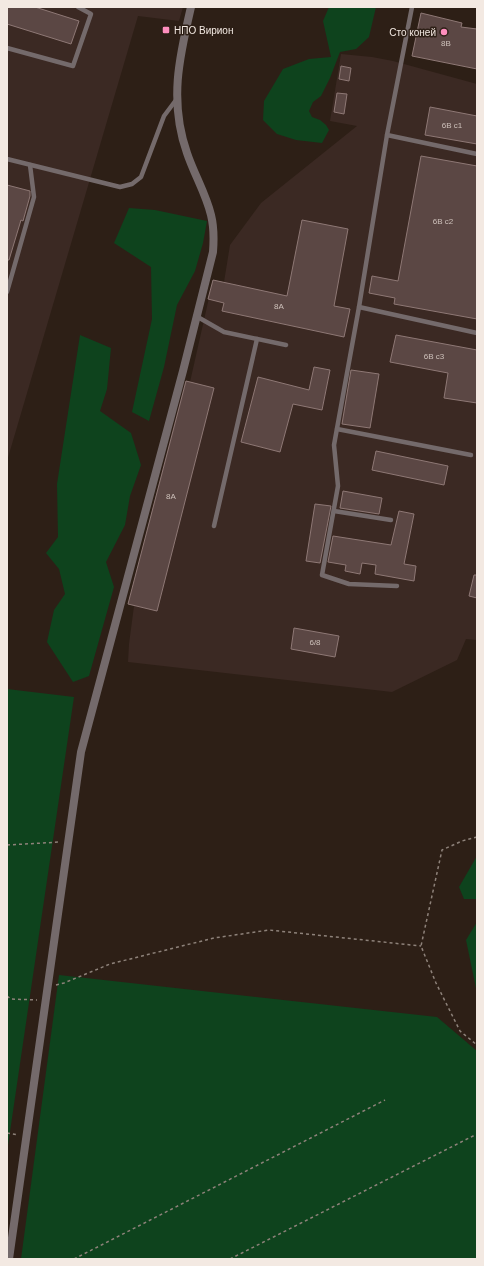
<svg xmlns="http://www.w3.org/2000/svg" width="484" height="1266" viewBox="0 0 484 1266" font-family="Helvetica,sans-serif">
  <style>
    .industrial { fill: #3b2923 }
    .green { fill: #0e431d }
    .building { fill: #5b4744; stroke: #8e7875 }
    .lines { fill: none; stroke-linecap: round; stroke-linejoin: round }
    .path { stroke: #8e827a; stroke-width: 1.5; stroke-dasharray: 3 3; stroke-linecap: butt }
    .service { stroke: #746a6b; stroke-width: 4.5 }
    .tertiary { stroke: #746a6b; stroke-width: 8 }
    .poi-dot { fill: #fe8ebd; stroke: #2d1f16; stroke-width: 1.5 }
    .labels { text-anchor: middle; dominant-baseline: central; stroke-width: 3; stroke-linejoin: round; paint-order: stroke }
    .number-label { font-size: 8px; fill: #cdc0ba }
    .poi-label { font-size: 10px; fill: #f3e9e2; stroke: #2d1f16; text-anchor: start }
  </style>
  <rect width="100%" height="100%" fill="#2d1f16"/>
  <g class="industrial">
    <polygon points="7,7 183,7 179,21 138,16 7,461"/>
    <polygon points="341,54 372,57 393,61 477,84 477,640 466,639 457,660 392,692 128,662 129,644 134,606 128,604 185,381 190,382 213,280 224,282 230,245 261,203 357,126 330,121"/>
  </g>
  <g class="green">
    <polygon points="329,7 376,7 369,37 356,49 340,52 330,78 321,96 313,102 309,111 312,117 320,120 326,125 329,130 322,143 296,140 277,134 263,120 264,101 283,69 309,59 331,57 323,21"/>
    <polygon points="129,208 155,210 207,221 203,243 195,271 177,305 164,367 149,421 132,412 152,319 151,267 114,243"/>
    <polygon points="80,335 111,348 107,389 100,411 131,433 141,465 130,496 125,525 106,562 114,587 89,676 73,682 47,642 54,610 65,594 59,569 46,553 58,537 57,484"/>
    <polygon points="7,689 74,697 7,1152"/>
    <polygon points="477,856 477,899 464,899 459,887"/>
    <polygon points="477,922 477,993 466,940"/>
    <polygon points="59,975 437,1017 477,1051 477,1259 21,1259"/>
  </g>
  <g class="building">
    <polygon points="7,7 35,7 79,21 71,44 7,24"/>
    <polygon points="421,13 462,23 461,27 477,29 477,69 412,56"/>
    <polygon points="341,66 351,68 349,81 339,79"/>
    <polygon points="337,93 347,94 344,114 334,112"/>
    <polygon points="430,107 477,116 477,144 425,135"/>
    <polygon points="421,156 477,166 477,319 394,304 395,298 369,293 372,276 398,281"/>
    <polygon points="7,185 30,191 30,196 23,221 21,220 9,260 7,260"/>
    <polygon points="302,220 348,229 334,306 350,309 344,337 222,311 224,303 208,299 213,280 287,296"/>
    <polygon points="396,335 477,350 477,403 444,398 448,373 390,362"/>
    <polygon points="314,367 330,370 322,410 293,404 280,452 241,442 258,377 309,390"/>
    <polygon points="351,370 379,374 370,428 342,424"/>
    <polygon points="186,381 214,388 157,611 128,604"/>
    <polygon points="376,451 448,466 444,485 372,470"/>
    <polygon points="343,491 382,498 379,514 340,508"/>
    <polygon points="315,504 331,506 320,563 306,561"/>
    <polygon points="399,511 414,514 404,564 416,566 414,581 375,574 376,565 362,563 360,574 345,571 346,565 328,562 333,536 391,545"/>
    <polygon points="474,575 477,575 477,598 469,596"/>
    <polygon points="294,628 339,636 335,657 291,649"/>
  </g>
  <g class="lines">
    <g class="path">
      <polyline points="477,837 462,841 442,850 421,946 436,983 460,1031 477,1045"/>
      <polyline points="7,845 60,842"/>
      <polyline points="56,985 64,983 110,964 214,938 269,930 421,946"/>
      <polyline points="7,996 11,999 37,1000"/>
      <polyline points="7,1133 18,1135"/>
      <polyline points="74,1259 385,1100"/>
      <polyline points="230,1259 477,1134"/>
    </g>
    <g class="service">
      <polyline points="7,48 73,66 91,14 78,7"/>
      <polyline points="387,135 477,154"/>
      <polyline points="7,159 120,187 132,184 141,177 164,116 176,100"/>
      <polyline points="7,292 34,197 30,165"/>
      <polyline points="359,307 477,333"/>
      <polyline points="196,316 224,332 286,345"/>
      <polyline points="337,429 471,455"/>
      <polyline points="334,511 391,520"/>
      <polyline points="214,526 257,339"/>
      <polyline points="397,586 349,584 322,575 338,486 334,445 359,307 387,135 412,7"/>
    </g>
    <path class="tertiary" d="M 9,1259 L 81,752 L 183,371 L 213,252 C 214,239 214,227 211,215 C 206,194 194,174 187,153 C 169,102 179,58 191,7"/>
  </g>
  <g class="poi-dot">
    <rect x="162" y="26" width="8" height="8" rx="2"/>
    <circle cx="444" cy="32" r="4"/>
  </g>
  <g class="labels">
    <g class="number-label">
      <text x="446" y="43">8В</text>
      <text x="452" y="125">6В с1</text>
      <text x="443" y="221">6В с2</text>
      <text x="279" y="306">8А</text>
      <text x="434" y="356">6В с3</text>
      <text x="171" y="496">8А</text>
      <text x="315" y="642">6/8</text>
    </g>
    <g class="poi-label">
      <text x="174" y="30">НПО Вирион</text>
      <text x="436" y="32" text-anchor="end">Сто коней</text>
    </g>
  </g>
  <rect width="484" height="1266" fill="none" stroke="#f3e9e2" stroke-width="16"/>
</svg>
